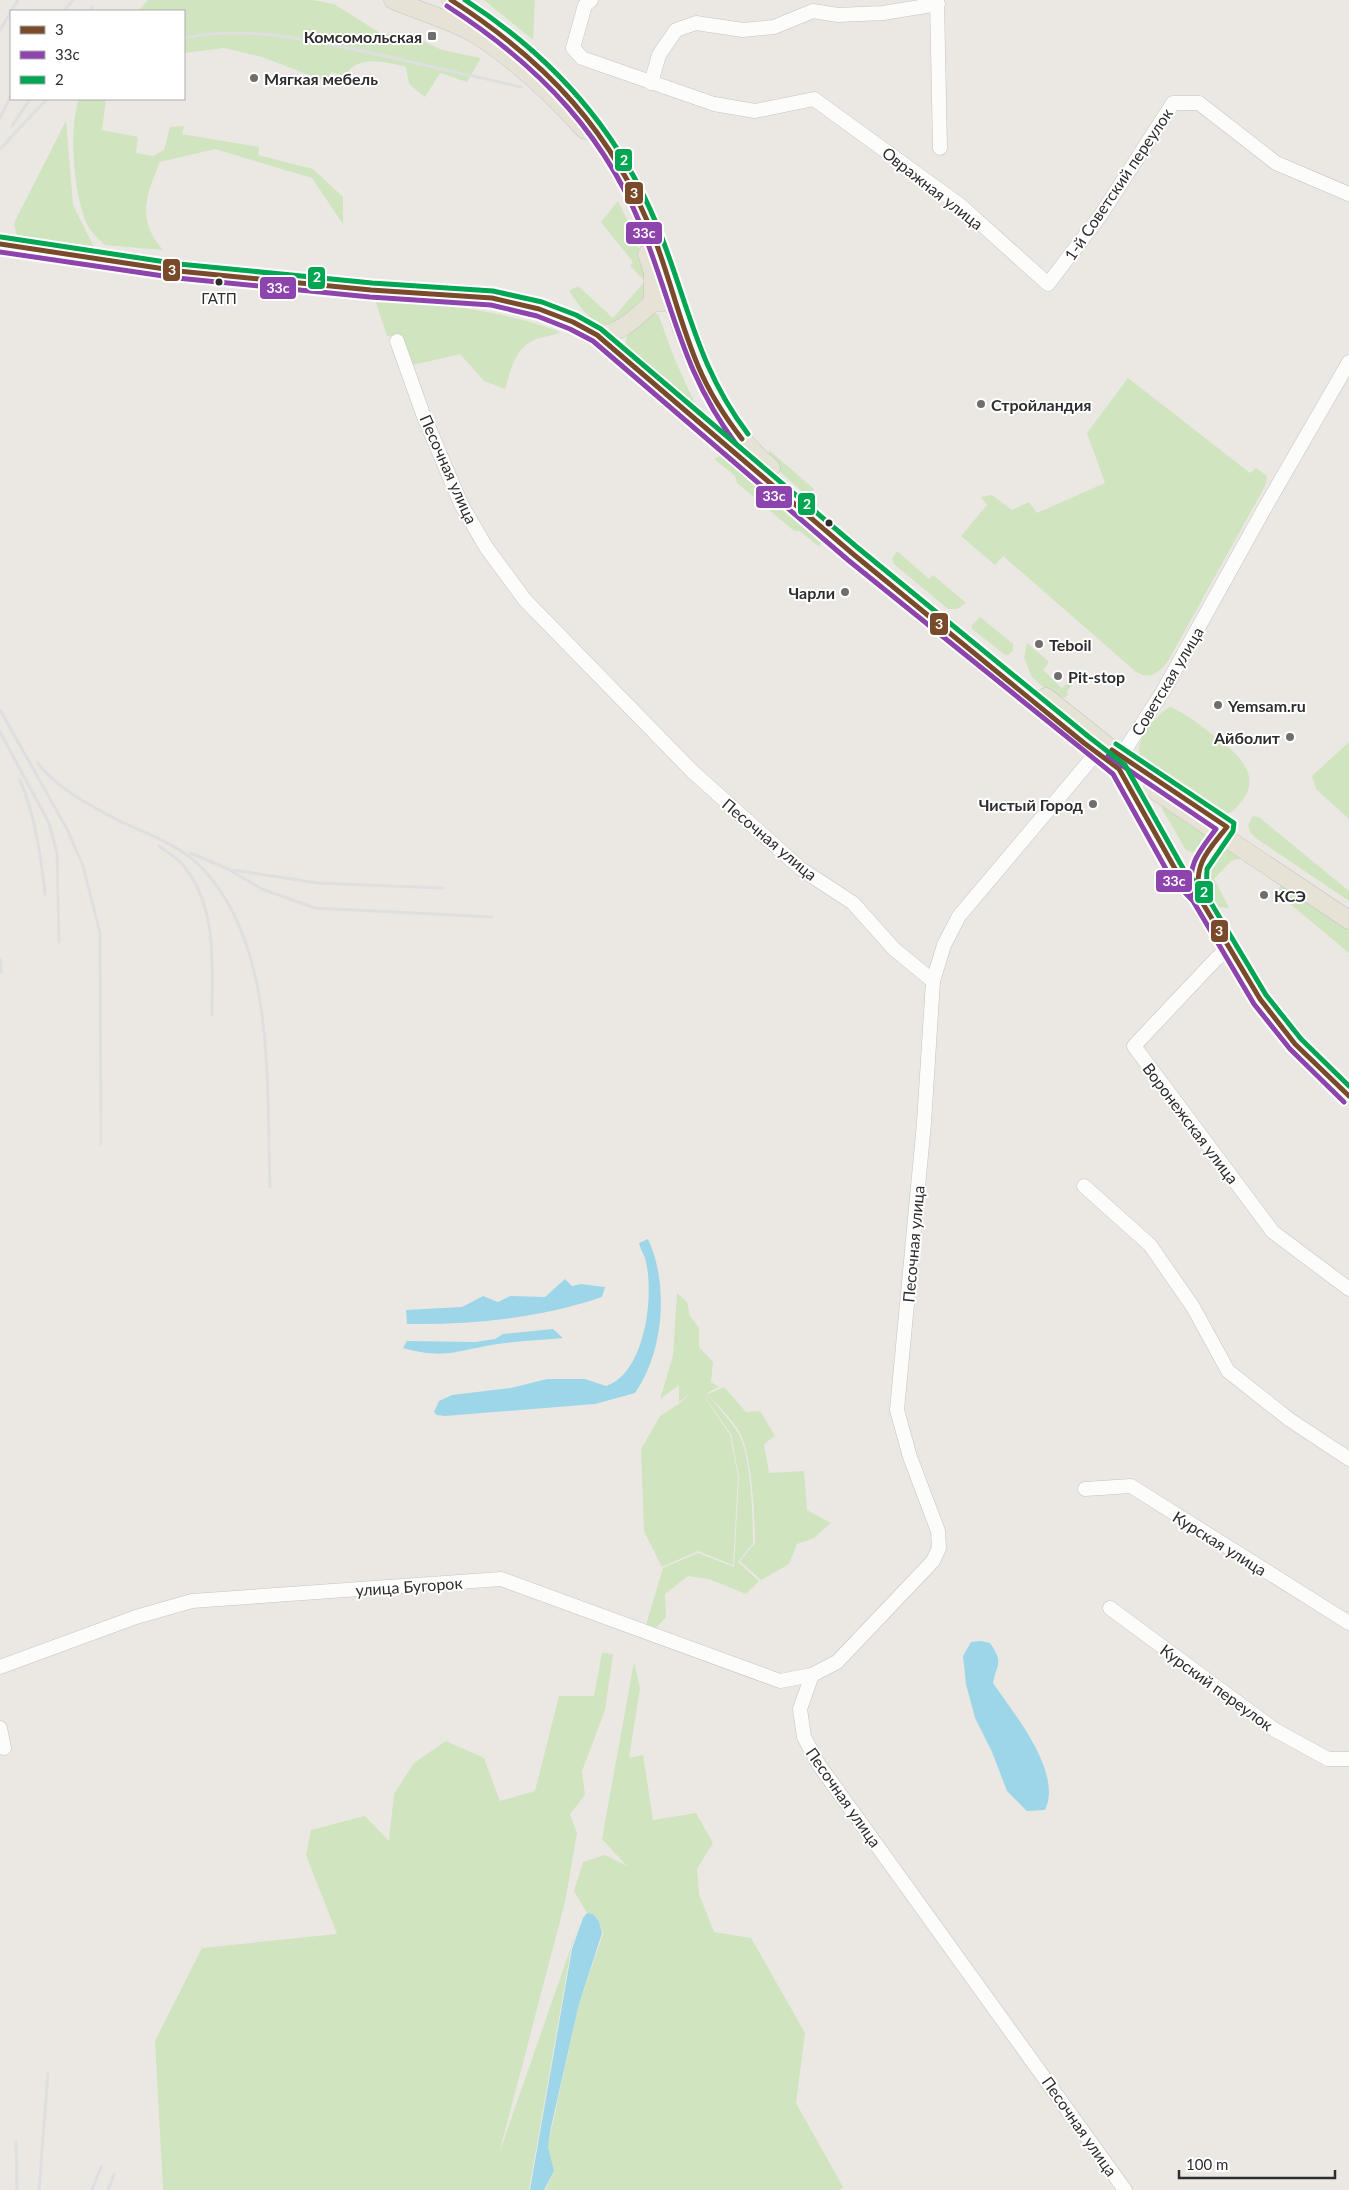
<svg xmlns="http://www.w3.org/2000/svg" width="1349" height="2190" viewBox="0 0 1349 2190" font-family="Lato,sans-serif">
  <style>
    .green { fill: #cfe4bf }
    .water { fill: #9dd6e8 }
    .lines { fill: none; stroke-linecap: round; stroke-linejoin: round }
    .minor-casing { stroke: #c5c4c3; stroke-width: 15 }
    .major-casing { stroke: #c6c5c3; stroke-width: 19 }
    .minor { stroke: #fcfcfb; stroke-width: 14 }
    .major { stroke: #e6e2d6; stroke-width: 18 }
    .rail { stroke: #dfdfe0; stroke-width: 3 }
    .bus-1-casing { stroke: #fff; stroke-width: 9 }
    .bus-2-casing { stroke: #fff; stroke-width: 9 }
    .bus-3-casing { stroke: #fff; stroke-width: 9 }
    .bus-1 { stroke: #7a4b2a; stroke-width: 5 }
    .bus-2 { stroke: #8e44ad; stroke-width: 5 }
    .bus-3 { stroke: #00a651; stroke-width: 5 }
    .poi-dot { fill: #706e6d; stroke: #fff; stroke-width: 2 }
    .bus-dot { fill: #2d2d2d; stroke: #fff; stroke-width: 2 }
    .labels { text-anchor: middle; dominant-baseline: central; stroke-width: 4; stroke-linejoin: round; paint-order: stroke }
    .bus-label { font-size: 15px; fill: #2d2d2d; stroke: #fff }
    .poi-label { font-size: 16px; font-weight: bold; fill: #2d2d2d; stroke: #fff; text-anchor: start }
    .street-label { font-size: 16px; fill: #2d2d2d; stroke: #fff }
    .line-badge { stroke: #fff; stroke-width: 2 }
    .badge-label { font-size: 14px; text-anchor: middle; font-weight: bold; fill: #fff }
  </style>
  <rect width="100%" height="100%" fill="#ebe8e4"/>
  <g class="green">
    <path d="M 148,0 L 312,0 L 334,4 L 380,33 L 419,39 L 442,50 L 481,58 L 467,82 L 440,73 L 425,97 L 409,84 L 406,67 C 385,62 358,54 345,76 L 331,72 L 325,81 L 262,57 L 224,48 L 184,53 L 184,11 L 138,11 Z"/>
    <polygon points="484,0 535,0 533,40"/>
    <path d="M 79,99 L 106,99 L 102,130 L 138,137 L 136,153 L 153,156 L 164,150 L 170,127 L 184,126 L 182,134 L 259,147 L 258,155 L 313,169 L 343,197 L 343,224 L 312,178 L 215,149 L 160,162 C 146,195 136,220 163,250 L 105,245 C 99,239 90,232 87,224 C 74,196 68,128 79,99 Z"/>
    <polygon points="66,121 73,205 96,251 26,243 17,236 14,223"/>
    <path d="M 618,201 C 633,232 648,262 647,298 L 610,326 C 590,324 580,306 569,291 L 578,286 L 613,318 L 645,281 L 630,266 L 633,262 L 601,222 Z"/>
    <path d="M 383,299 C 444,305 503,310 560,332 C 551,337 542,336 534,340 C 514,350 511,369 505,389 L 484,381 L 460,354 L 413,365 L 402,335 L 387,336 L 376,303 Z"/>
    <path d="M 652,313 L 658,314 L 675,360 L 696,406 L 693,408 L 627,350 C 621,332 639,323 652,313 Z"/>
    <path d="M 1128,378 L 1250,473 L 1256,468 L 1267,476 L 1265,486 L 1168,661 C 1159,673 1149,681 1135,671 L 1003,556 L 995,565 L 961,536 L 987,505 L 981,497 L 992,495 L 1012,510 L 1029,502 L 1037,513 L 1105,483 L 1087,433 Z"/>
    <polygon points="769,450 814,489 810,495 804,493 769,462"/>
    <polygon points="722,455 726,455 823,538 819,547 800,531 794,531 737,483 735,476 714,459"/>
    <polygon points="897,551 929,579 933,575 966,603 957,609 948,609 894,564 892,559"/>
    <polygon points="980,617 1013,644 1013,650 1009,655 1004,654 972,629 972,625"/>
    <polygon points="1027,643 1049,662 1043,670 1062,688 1070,681 1073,684 1067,691 1068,695 1064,698 1044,688 1032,677 1024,658"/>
    <path d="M 1170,707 C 1185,713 1196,722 1209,732 C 1230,748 1265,772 1242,801 C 1235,809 1232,814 1221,815 L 1146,766 C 1142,761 1139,757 1139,751 C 1138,738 1158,712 1170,707 Z"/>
    <polygon points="1349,742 1349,819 1316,789 1312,776"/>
    <polygon points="1161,807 1165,807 1203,832 1207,839 1201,850 1194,853 1186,850"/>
    <polygon points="1253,816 1260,818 1349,891 1349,901 1257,839 1250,832 1248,825"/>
    <polygon points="1226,850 1235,852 1242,858 1231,861 1214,879 1229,908 1218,907 1203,879 1214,856"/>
    <polygon points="1282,884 1349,930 1349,953 1276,892"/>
    <path d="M 677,1293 L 687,1302 L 690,1316 L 699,1328 L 699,1347 L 713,1362 L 711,1382 L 719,1387 L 707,1393 C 717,1406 729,1419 738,1433 C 751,1453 753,1518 753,1543 L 738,1562 L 759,1581 L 746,1594 L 709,1579 L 688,1576 L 665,1594 L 666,1617 L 654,1630 L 646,1625 L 663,1568 L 698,1553 L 734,1567 L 739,1477 L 731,1434 L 697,1386 L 730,1435 L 738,1476 L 733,1565 L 698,1551 L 662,1567 L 644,1531 L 641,1449 L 660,1416 L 680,1403 L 692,1391 L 679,1402 L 679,1385 L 660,1399 L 673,1356 Z"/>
    <path d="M 724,1387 L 746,1412 L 760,1411 L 775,1436 L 764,1444 L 769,1473 L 804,1471 L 807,1510 L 831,1523 L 814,1538 L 797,1544 L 789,1564 L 761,1580 L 740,1561 L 755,1543 C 755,1517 752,1456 740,1433 C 732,1419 718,1406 708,1394 Z"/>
    <polygon points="602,1653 613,1654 605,1710 582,1771 585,1795 570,1814 577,1833 565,1902 499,2154 581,1918 571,1949 529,2190 163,2190 155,2041 202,1948 337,1934 306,1855 311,1830 365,1816 389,1841 394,1794 414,1763 446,1741 484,1758 500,1801 535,1791 559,1696 594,1696"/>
    <polygon points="634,1662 640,1688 629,1758 643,1755 653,1820 696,1813 713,1843 697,1869 699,1894 714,1932 751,1938 805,2033 796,2103 843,2187 840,2190 545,2190 554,2172 548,2147 552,2127 579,2004 603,1934 599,1920 593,1914 587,1913 574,1891 583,1862 605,1855 627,1866 602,1839"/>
  </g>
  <g class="water">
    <path d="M 648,1239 C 669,1284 664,1352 635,1393 L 595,1404 L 445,1416 L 437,1415 L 434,1412 L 439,1401 L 452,1395 L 511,1388 L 547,1379 L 585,1379 L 606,1386 C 646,1373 655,1292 645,1258 C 643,1253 640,1248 639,1243 Z"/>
    <path d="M 565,1279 L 572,1286 L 581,1284 L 605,1287 L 602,1297 C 541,1318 471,1325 407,1324 L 406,1310 L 462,1307 L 483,1296 L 498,1302 L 510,1296 L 545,1297 Z"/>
    <path d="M 553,1329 L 563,1338 C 541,1340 519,1341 498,1344 C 458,1350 445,1360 403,1348 L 407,1341 L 475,1342 L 495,1339 L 503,1334 Z"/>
    <path d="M 981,1641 L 990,1643 C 1004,1663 997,1663 993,1683 C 1014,1714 1063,1772 1045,1810 L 1027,1811 L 1007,1791 L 992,1752 L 975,1718 L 966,1684 L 963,1656 L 971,1642 Z"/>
    <polygon points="587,1913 593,1914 599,1921 602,1933 579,2004 551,2127 548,2147 554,2171 544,2190 530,2190 572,1949 583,1918"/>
  </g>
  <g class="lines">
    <g class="minor-casing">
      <g id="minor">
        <polyline points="591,0 585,5 573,48 582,58 714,104 755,111 814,99 960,205 1048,284 1100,216 1173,103 1199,103 1276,163 1349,194"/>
        <polyline points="937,0 940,148"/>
        <polyline points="651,83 659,55 676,30 696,23 743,30 774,27 813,11 838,15 883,13 938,4"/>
        <polyline points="1228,949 1216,959 1134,1046 1273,1232 1349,1289"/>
        <polyline points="933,981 944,945 959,916 1088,763 1097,752 1121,756 1162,693 1263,511 1349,362"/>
        <polyline points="1084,1186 1150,1245 1193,1307 1228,1371 1290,1420 1349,1459"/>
        <polyline points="1085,1489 1131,1486 1349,1623"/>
        <polyline points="1110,1608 1275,1730 1328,1759 1349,1759"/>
        <polyline points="0,1667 136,1617 192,1601 501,1579 780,1681 812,1675 837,1662 933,1561 939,1548 938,1531 910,1457 897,1410 924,1123 933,981 894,949 853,903 801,869 693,772 525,600 486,547 461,504 423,414 397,341"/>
        <polyline points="812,1675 800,1709 804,1737 819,1765 1125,2190"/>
        <polyline points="0,1728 4,1748"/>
      </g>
    </g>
    <g class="major-casing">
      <g id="major">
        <path d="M 393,0 C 419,11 452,20 475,34 C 517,60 552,94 585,130"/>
        <path d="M 451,0 C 547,57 616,134 655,239 C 663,261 668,285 675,308 C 694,368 722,426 771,468"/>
        <polyline points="0,244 178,271 371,290 492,298 539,309 597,335 853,554 1084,743 1349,920"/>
        <polyline points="647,254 653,272 653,302"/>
        <path d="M 597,335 C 622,334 635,318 653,302 L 663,302"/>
        <polyline points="1046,697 1110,748"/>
        <polyline points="1120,771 1178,874 1199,897 1260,999 1295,1044 1321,1071 1349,1096"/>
        <path d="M 1199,897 C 1192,861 1207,854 1227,827"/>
      </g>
    </g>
    <use href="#minor" class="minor"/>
    <use href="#major" class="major"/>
    <g class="rail">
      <polyline points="64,11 73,0"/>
      <polyline points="90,11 92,7"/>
      <polyline points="0,30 18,0"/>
      <path d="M 184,38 C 249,25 312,40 376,54 C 424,65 472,76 521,87"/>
      <polyline points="0,118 11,95"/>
      <polyline points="12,126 30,99"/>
      <polyline points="0,149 47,99"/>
      <polyline points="0,710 67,829 83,866 100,933 101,1144"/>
      <polyline points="0,732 49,823 57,853 59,942"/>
      <path d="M 38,763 C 58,790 92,806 121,822"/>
      <path d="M 20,780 C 35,815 41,856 45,894"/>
      <path d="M 115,819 C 143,832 179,844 201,867 C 277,945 266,1086 270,1187"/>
      <path d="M 159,846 C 167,852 177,858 183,865 C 218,907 212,965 212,1015"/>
      <polyline points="190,853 226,868 262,889 315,908 492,917"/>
      <polyline points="233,870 318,883 442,888"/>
      <polyline points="0,959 1,972"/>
      <polyline points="16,2142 17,2190"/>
      <polyline points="39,2190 48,2073"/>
      <polyline points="92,2190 101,2167"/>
      <polyline points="108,2190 114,2174"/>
    </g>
    <g class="bus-1-casing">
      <g id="bus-1">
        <path d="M 451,0 C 546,61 614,133 655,240 C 671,282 681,327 699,368 C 710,394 725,417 742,439"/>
        <polyline points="0,244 178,271 371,290 492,298 539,309 573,322 597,335 853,554 1084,743 1119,769 1178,874 1199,897 1260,999 1295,1044 1349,1096"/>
        <path d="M 1112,750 L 1227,827 C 1207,852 1194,863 1199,897"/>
      </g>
    </g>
    <g class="bus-2-casing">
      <g id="bus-2">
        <path d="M 447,6 C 540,66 610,138 648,244 C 676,319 686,377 736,444"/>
        <polyline points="0,252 177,278 370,297 491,305 537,316 570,329 593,341 848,560 1113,774 1171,878 1193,901 1254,1004 1290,1049 1344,1102"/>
        <path d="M 1108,756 L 1216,829 C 1197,854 1187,865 1192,898"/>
      </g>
    </g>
    <g class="bus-3-casing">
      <g id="bus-3">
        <path d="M 465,0 C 555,58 624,137 662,238 C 690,311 699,369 748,434"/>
        <polyline points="1,237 179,264 372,283 493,291 542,302 576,315 601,329 858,548 1089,737 1125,765 1184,870 1205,893 1266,995 1301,1039 1349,1086"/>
        <polyline points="1116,744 1234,823 1233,831 1207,869 1206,896"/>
      </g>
    </g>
    <use href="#bus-1" class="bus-1"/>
    <use href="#bus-2" class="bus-2"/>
    <use href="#bus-3" class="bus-3"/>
  </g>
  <g class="poi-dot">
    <rect x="427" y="31" width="10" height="10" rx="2.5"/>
    <circle cx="254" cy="78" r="5"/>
    <circle cx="981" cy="404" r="5"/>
    <circle cx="845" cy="592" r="5"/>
    <circle cx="1039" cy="644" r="5"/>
    <circle cx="1058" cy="676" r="5"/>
    <circle cx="1218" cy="705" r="5"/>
    <circle cx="1290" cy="737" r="5"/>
    <circle cx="1093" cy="804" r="5"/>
    <circle cx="1264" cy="895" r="5"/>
  </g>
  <g class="bus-dot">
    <circle cx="219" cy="282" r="4.5"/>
    <circle cx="829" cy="523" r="4.5"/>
  </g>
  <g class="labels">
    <g class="bus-label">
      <text x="219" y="298">ГАТП</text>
    </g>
    <g class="poi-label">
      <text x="422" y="36" text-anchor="end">Комсомольская</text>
      <text x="264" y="78">Мягкая мебель</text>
      <text x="991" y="404">Стройландия</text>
      <text x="835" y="592" text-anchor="end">Чарли</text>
      <text x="1049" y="644">Teboil</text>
      <text x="1068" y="676">Pit-stop</text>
      <text x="1228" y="705">Yemsam.ru</text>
      <text x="1280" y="737" text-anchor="end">Айболит</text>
      <text x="1083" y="804" text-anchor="end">Чистый Город</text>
      <text x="1274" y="895">КСЭ</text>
    </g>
    <g class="street-label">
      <text transform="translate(1118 184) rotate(-56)">1-й Советский переулок</text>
      <text transform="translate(933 188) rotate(38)">Овражная улица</text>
      <text transform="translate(449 469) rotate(66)">Песочная улица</text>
      <text transform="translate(1167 681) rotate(-59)">Советская улица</text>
      <text transform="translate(770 839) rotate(40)">Песочная улица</text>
      <text transform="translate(1191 1123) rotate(53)">Воронежская улица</text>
      <text transform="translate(913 1244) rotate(-85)">Песочная улица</text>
      <text transform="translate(1220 1543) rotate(32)">Курская улица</text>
      <text transform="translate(409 1586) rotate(-4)">улица Бугорок</text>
      <text transform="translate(1217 1687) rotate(36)">Курский переулок</text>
      <text transform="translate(844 1797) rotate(55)">Песочная улица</text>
      <text transform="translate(1080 2126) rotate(55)">Песочная улица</text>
    </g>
  </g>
  <g class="line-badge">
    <rect x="614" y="148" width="19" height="24" rx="5" fill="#00a651"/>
    <rect x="624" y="181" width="20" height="24" rx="5" fill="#7a4b2a"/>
    <rect x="625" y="221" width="38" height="24" rx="5" fill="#8e44ad"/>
    <rect x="162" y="258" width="19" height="24" rx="5" fill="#7a4b2a"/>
    <rect x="307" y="266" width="19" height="24" rx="5" fill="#00a651"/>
    <rect x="259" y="276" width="38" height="24" rx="5" fill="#8e44ad"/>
    <rect x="755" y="485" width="38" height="24" rx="5" fill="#8e44ad"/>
    <rect x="797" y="492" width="19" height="24" rx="5" fill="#00a651"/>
    <rect x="929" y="612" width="20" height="24" rx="5" fill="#7a4b2a"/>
    <rect x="1155" y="869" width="38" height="24" rx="5" fill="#8e44ad"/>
    <rect x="1194" y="880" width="20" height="24" rx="5" fill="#00a651"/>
    <rect x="1210" y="919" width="19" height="24" rx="5" fill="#7a4b2a"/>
  </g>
  <g class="badge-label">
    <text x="624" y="165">2</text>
    <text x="634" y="198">3</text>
    <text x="644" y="238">33с</text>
    <text x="172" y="275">3</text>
    <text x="317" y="282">2</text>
    <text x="278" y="293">33с</text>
    <text x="774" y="501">33с</text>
    <text x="807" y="509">2</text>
    <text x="939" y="629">3</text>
    <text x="1174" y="886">33с</text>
    <text x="1204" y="897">2</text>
    <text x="1219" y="936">3</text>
  </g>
  <rect x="10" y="10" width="175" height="90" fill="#ffffff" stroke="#ababab"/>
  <rect x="20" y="26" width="25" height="8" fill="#7a4b2a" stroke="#ababab"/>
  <text x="55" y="35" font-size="15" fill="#2d2d2d">3</text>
  <rect x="20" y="51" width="25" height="8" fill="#8e44ad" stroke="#ababab"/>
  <text x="55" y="60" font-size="15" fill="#2d2d2d">33с</text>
  <rect x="20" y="76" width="25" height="8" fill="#00a651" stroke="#ababab"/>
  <text x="55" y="85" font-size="15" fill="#2d2d2d">2</text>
  <path d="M1179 2170v8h156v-8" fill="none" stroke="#2d2d2d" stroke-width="2.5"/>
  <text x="1186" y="2170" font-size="15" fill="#2d2d2d" stroke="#ffffff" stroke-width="4" paint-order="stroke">100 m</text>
</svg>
